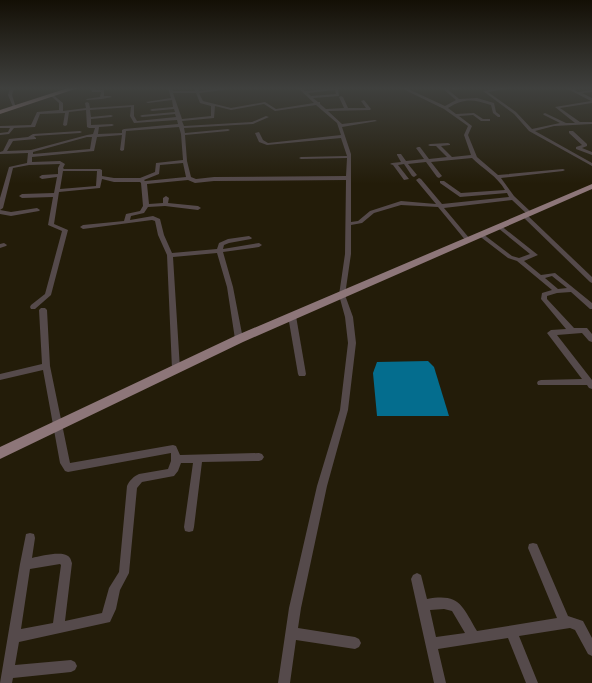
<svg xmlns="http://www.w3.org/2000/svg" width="592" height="683" viewBox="0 0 592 683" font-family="Lato,sans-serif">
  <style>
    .water { fill: #046d8e }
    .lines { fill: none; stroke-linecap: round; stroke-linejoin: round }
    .minor { fill: #554a4b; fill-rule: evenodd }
    .primary { fill: #8d7679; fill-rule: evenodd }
    .trunk { fill: #987e82; fill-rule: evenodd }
  </style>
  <rect width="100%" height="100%" fill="#231c09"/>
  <polygon class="water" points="428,361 434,367 449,416 377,416 373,373 377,362"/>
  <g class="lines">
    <g class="minor">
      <polygon points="10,88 14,88 12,95 16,108 13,107 8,95"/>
      <polygon points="91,88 95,88 95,90 104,90 104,96 110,96 112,97 102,99 87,100 86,99 100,97 101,92 92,92"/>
      <path d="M 168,88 L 172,88 L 173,91 L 195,91 L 194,88 L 198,88 L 199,91 L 225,88 L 224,90 L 199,93 L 203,101 L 231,108 L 265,102 L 276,109 L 314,103 L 298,88 L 302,88 L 305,91 L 341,88 L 338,89 L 339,96 L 313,98 L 318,102 L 320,102 L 320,104 L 326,109 L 344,108 L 339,97 L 341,96 L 343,97 L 348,108 L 366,108 L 361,101 L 364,100 L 371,109 L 370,110 L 328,111 L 342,124 L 375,120 L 377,121 L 342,127 L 351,154 L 351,222 L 358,221 L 370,211 L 401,201 L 436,204 L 416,180 L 419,178 L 421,179 L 442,204 L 509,197 L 507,193 L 460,197 L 440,183 L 440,181 L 444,181 L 461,193 L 505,190 C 497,176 483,169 472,158 L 431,162 L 442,176 L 439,178 L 437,177 L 426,162 L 408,164 L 417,175 L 414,177 L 412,176 L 404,164 L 398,165 L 409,179 L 404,180 L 393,165 L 390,164 L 392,163 L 401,162 L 397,155 L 397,154 L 401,154 L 406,161 L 424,159 L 416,148 L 418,147 L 420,147 L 429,159 L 447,157 L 436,146 L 430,146 L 428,145 L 430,144 L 448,143 L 450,144 L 450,145 L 441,146 L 452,157 L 471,155 L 464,135 L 468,126 L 444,109 L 401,88 L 406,88 L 445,106 L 456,100 L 442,88 L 446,88 L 459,99 L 477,98 L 494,103 L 496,112 L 500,115 L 500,117 L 498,117 L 493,113 L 491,105 C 473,99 464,98 448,108 L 456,114 L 474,113 L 483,119 L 490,119 L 490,121 L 481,121 L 473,115 L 459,116 L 472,126 L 468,135 L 477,157 L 498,175 L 563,169 L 565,170 L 563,171 L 501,178 L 514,196 L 531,212 L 531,214 L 527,214 L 512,200 L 444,208 L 470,239 L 470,241 L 466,241 L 438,207 L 401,205 L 374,213 L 362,223 L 351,225 L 351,254 L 345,295 L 353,317 L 356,343 L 348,410 L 327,486 L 301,608 L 298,628 L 355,637 L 359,639 L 361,643 L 359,647 L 355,649 L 296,640 L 290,683 L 278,683 L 289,608 L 317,486 L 340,410 L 348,343 L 345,317 L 339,295 L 345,254 L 346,180 L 214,181 L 195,183 L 188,180 L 147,184 L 149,204 L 163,203 L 163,198 L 166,196 L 169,198 L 168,203 L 198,206 L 201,208 L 198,210 L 165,206 L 148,207 L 144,213 L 131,216 L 130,220 L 153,216 L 160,219 L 164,235 L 172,253 L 217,249 L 219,243 L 228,239 L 249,236 L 252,238 L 251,239 L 229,243 L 224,245 L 223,249 L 259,243 L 262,245 L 259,247 L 223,252 L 233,287 L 243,339 L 239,342 L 235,339 L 227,287 L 217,253 L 173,257 L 180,369 L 179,371 L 173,371 L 172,369 L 167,255 L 158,235 L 155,221 L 152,220 L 83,229 L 80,227 L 83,225 L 124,221 L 126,214 L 140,211 L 143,206 L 141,183 L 140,182 L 114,182 L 102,179 L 100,188 L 59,192 L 54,224 L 68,230 L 51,295 L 35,309 L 31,309 L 30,307 L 31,305 L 45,294 L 62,231 L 48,225 L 53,197 L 22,198 L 19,196 L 22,194 L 54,193 L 57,177 L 42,179 L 39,177 L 42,175 L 58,174 L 58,168 L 60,164 L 29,165 L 13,168 L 3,208 L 0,210 L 0,198 L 9,167 L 27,163 L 28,153 L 0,154 L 0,152 L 3,151 L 9,139 L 28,137 L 33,134 L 80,131 L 82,132 L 80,133 L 34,136 L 36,138 L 36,139 L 13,141 L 7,151 L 31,150 L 87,135 L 93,134 L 95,128 L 89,128 L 87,127 L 86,110 L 69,112 L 67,125 L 65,126 L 63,125 L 65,113 L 40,114 L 35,127 L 14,128 L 9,134 L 0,135 L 0,133 L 8,132 L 10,128 L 0,128 L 0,126 L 31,125 L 37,112 L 59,110 L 59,103 L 51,96 L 52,94 L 63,103 L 63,111 L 86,108 L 85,103 L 87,102 L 89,103 L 90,108 L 134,105 L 134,116 L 137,121 L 176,117 L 175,114 L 142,117 L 140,116 L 142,115 L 175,112 L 174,109 L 152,111 L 150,110 L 152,109 L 173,107 L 172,100 L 148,103 L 146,102 L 171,98 ZM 335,90 L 336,94 L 311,96 L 308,93 ZM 173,93 L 196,93 L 200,103 L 211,106 L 211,116 L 182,119 ZM 264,104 L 275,111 L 316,105 L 337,123 L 341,135 L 268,143 L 263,140 L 259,132 L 255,133 L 259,142 L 267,145 L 341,138 L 347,156 L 301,157 L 299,158 L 301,159 L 347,158 L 346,176 L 214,177 L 196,179 L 191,177 L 187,161 L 185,135 L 228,131 L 230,130 L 228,129 L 185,133 L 184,128 L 253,124 L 269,117 L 266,116 L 252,122 L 184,126 L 182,121 L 214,118 L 215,106 L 231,110 ZM 131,107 L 130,116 L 134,123 L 177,120 L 178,124 L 124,129 L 122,130 L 122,133 L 98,134 L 99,127 L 112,126 L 114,125 L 112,124 L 91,125 L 91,119 L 111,117 L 113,116 L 111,115 L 91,117 L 90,110 ZM 179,127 L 181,134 L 183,160 L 156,163 L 155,172 L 140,178 L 114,178 L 102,176 L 102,170 L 100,169 L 64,169 L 63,168 L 65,164 L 60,161 L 32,162 L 32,157 L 94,151 L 97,137 L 122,135 L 120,150 L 122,151 L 124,150 L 126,131 ZM 87,137 L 92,137 L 90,149 L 33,154 L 33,152 ZM 183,163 L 186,177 L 145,181 L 144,180 L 159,174 L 160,165 ZM 63,171 L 97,171 L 96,186 L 60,189 Z"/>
      <polygon points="452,88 463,88 453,90 451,89"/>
      <polygon points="499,88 511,88 488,92 516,112 532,129 560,123 544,115 543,114 545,113 566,123 575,123 555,107 591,101 566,88 571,88 578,92 592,90 592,92 582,93 592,98 592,103 560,108 580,122 592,122 592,124 554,126 535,131 592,163 592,166 529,131 514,114 483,91"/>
      <polygon points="569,131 573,131 587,144 587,146 582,148 592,152 592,155 576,149 576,147 582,145 569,133"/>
      <polygon points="37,208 40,210 39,211 11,216 0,214 0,210 11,212"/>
      <polygon points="524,213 526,214 592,277 592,283 590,282 522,216 521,215"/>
      <path d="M 500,225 L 538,255 L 524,261 L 541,275 L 555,273 L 592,303 L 592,309 L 590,309 L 571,292 L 557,293 L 547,296 L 547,299 L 574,328 L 587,328 L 592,334 L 592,342 L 589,341 L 582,333 L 557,335 L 592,380 L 592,389 L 589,388 L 587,385 L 538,385 L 537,383 L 538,381 L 541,380 L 582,379 L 547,333 L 551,330 L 566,329 L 541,299 L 542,293 L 552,290 L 517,261 L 508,258 L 478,235 L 479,234 L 483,234 L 512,256 L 519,258 L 530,254 L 498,228 L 498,226 ZM 552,276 L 567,288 L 558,289 L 545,278 Z"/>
      <polygon points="4,243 7,245 6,246 0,248 0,244"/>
      <path d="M 41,308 L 45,308 L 47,310 L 50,366 L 70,463 L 173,445 L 176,446 L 180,455 L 259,453 L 262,454 L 264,457 L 262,460 L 259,461 L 202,462 L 194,527 L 193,531 L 189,532 L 185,531 L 184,527 L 193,463 L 181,463 L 178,471 L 174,476 L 142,482 L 137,488 L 129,573 L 120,590 L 116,609 L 110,622 L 19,642 L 15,665 L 71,660 L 75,662 L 77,666 L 75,670 L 71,672 L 13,678 L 12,683 L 0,683 L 20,564 L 26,534 L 30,533 L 34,534 L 35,538 L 32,558 C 41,556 61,551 68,556 C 71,558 71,561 72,563 L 65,621 L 102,613 L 109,588 L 119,572 L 127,486 C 129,481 134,476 139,474 L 168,469 L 171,461 L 171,453 L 68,472 L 65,471 L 60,463 L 43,370 L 0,380 L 0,374 L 42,364 L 39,310 ZM 60,564 L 61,565 L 53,623 L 21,629 L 30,569 Z"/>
      <polygon points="289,314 295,314 296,316 306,374 305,376 299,376 298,374 288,316"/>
      <path d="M 533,543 L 537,544 L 568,616 L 583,621 L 592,638 L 592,656 L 588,654 L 575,630 L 570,628 L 519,636 L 538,683 L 526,683 L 508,638 L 438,649 L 446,683 L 434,683 L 411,579 L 413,575 L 417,573 L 421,575 L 427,599 C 460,593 462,606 477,631 L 557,618 L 528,548 L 529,544 ZM 444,609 L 452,611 L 465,633 L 436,637 L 430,610 Z"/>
    </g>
    <polygon class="primary" points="592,184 592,189 243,342 0,459 0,447 235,336"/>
    <polygon class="trunk" points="68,88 78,88 0,114 0,110"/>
  </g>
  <linearGradient id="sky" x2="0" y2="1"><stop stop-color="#130f05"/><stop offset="0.48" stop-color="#3f403e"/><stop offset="1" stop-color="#3f403e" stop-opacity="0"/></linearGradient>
  <rect width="592" height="184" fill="url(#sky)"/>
</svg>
